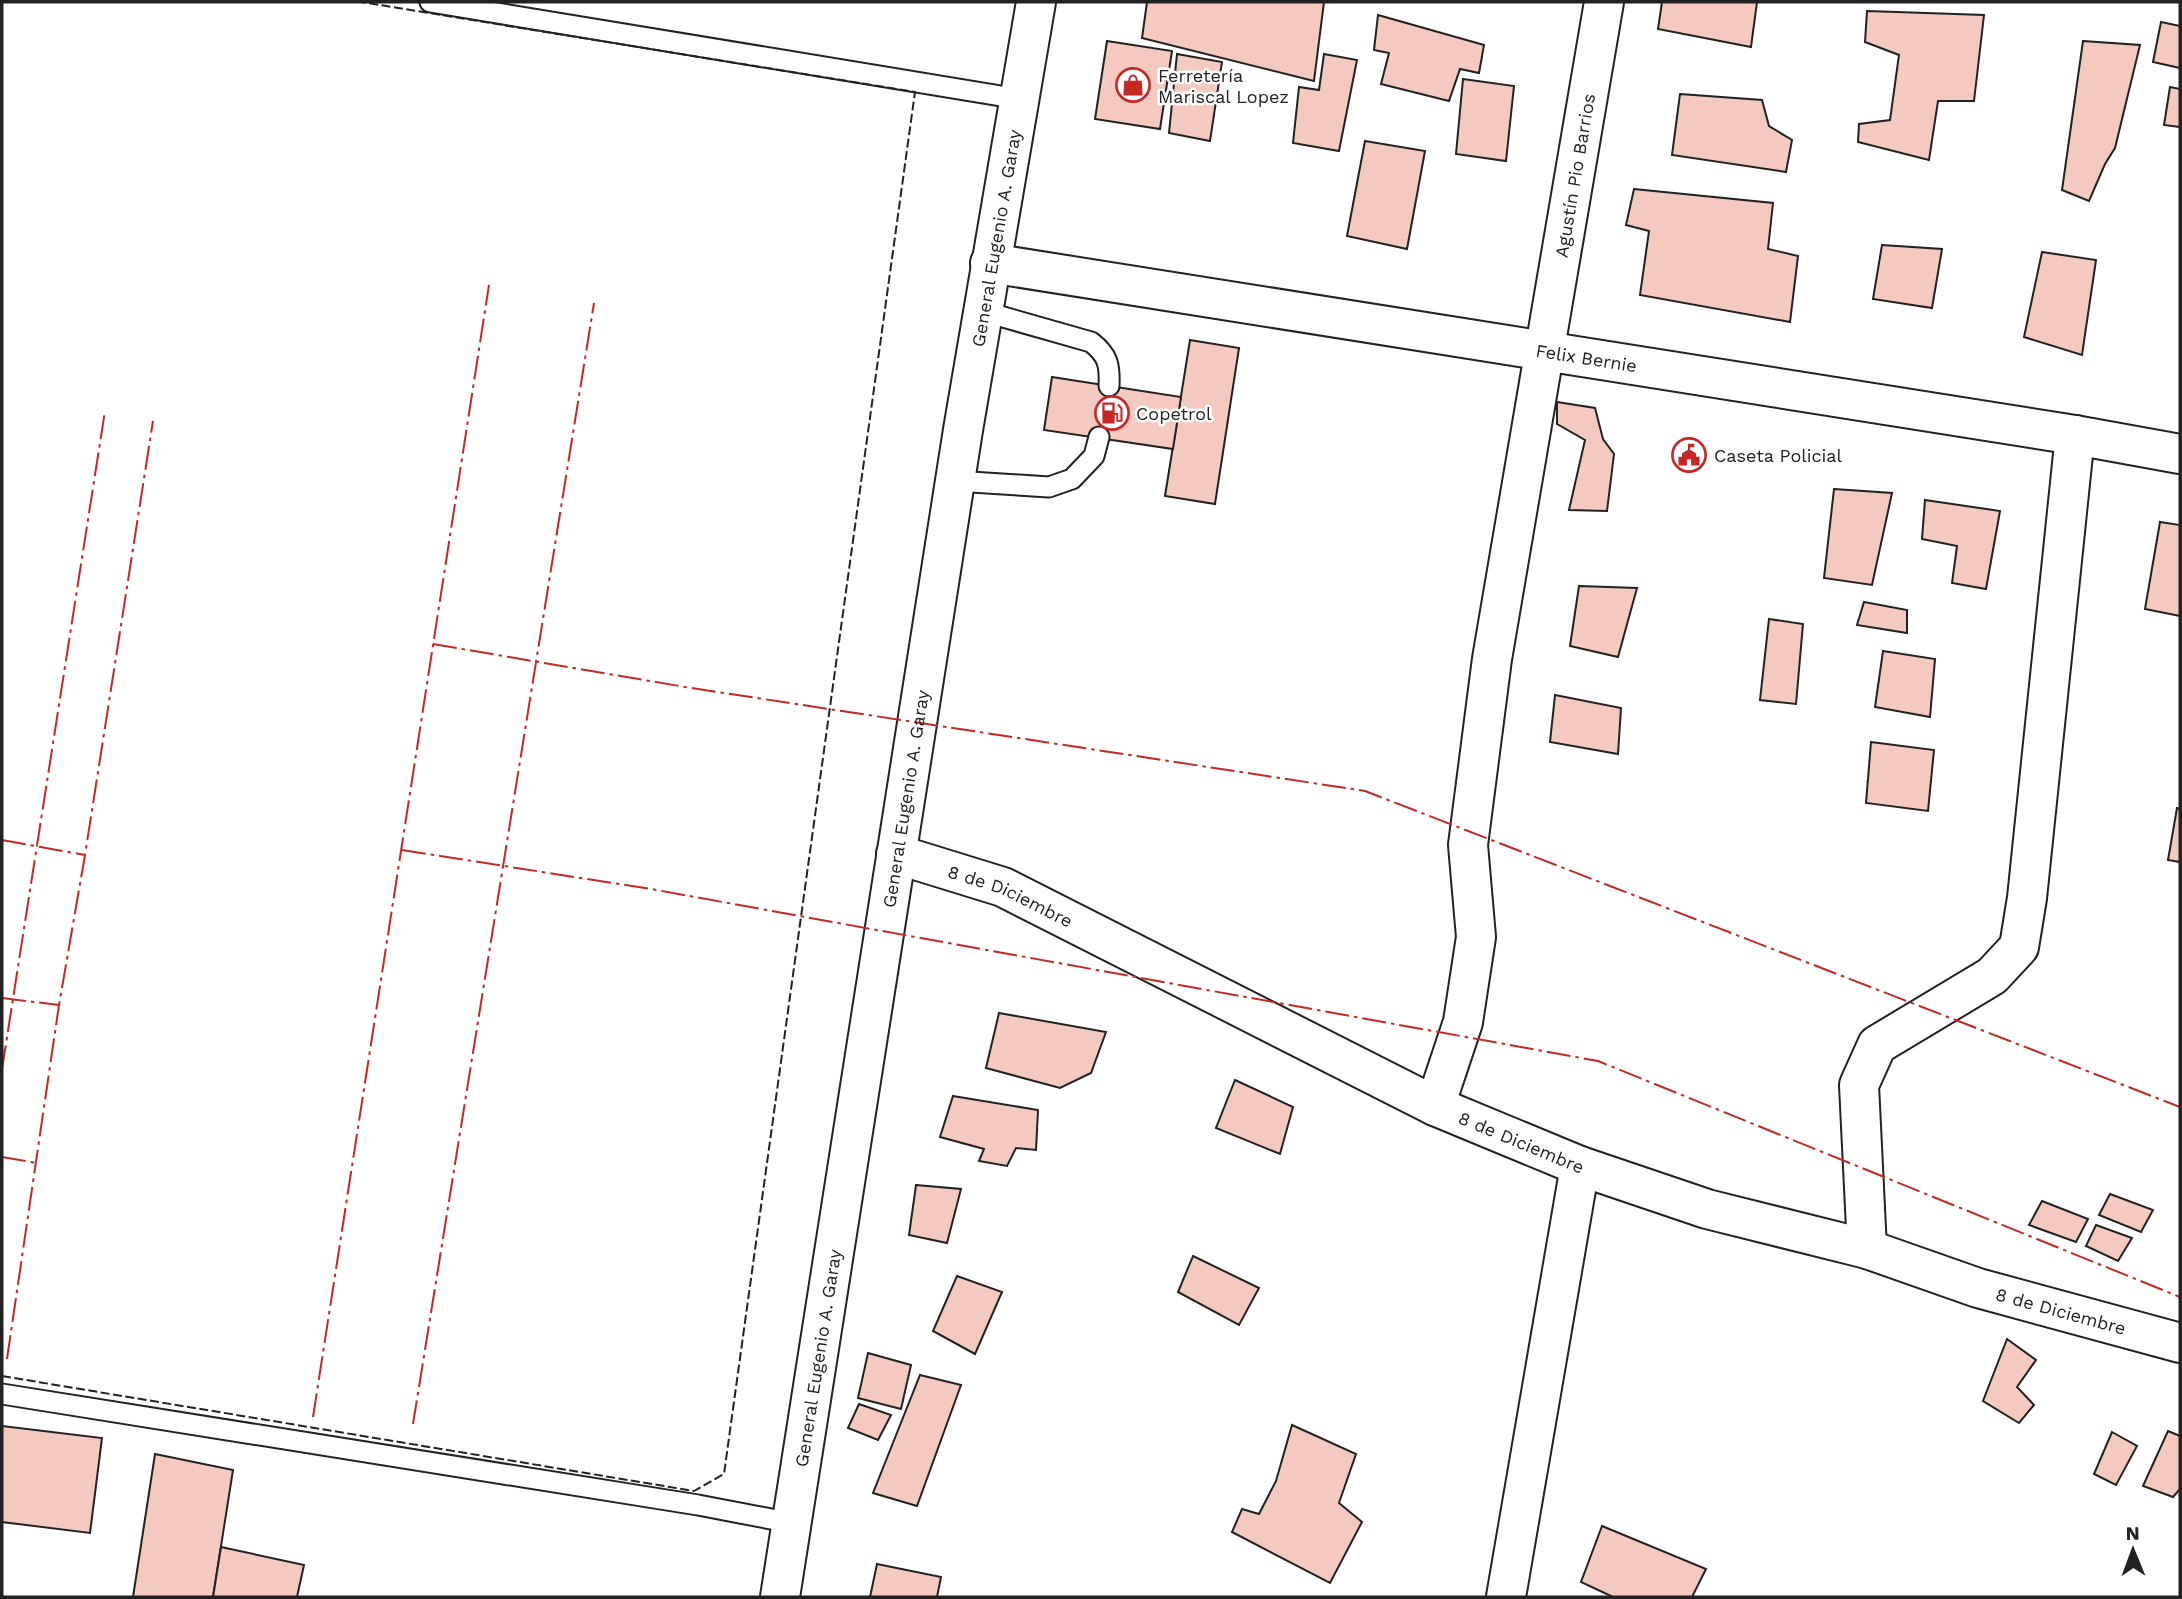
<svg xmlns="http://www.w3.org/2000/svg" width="2182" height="1599" viewBox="0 0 2182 1599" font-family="'Work Sans',sans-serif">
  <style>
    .building { fill: #f3c9c0; stroke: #222; stroke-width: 2 }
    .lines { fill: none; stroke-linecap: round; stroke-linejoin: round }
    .service-casing { stroke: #222; stroke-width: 23 }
    .minor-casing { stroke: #222; stroke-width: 42 }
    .secondary-casing { stroke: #222; stroke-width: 42 }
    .primary-casing { stroke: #222; stroke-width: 42 }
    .service { stroke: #fff; stroke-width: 19 }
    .minor { stroke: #fff; stroke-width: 38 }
    .secondary { stroke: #fff; stroke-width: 38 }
    .primary { stroke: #fff; stroke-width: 38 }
    .fence { stroke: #222; stroke-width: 2; stroke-dasharray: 9 3.5; stroke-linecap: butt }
    .power { stroke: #c62828; stroke-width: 2; stroke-dasharray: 24 5 3.5 5; stroke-linecap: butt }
    .labels { text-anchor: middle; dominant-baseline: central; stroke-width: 5; stroke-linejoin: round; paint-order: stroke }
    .poi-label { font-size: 18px; fill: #222; stroke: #fff; text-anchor: start }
    .street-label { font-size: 18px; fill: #222; stroke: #fff }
  </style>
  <rect width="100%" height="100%" fill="#fff"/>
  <g class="building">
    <polygon points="1147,2 1324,2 1314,81 1142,38"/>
    <polygon points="1662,2 1757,2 1751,47 1658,29"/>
    <polygon points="1867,11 1984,15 1974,101 1938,101 1929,160 1858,142 1859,124 1890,120 1899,55 1865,42"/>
    <polygon points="1378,15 1484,45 1479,73 1460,69 1449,101 1381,84 1389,53 1374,50"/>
    <polygon points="2161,22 2180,26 2180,68 2153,62"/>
    <polygon points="1107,41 1172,51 1160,129 1095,119"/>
    <polygon points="2083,41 2140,45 2115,148 2105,164 2089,201 2062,190"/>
    <polygon points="1177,54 1222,62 1210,141 1169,133"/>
    <polygon points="1324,54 1357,60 1339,151 1293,143 1299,87 1319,90"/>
    <polygon points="1463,79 1514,86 1506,161 1456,154"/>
    <polygon points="2170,87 2180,89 2180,127 2164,125"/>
    <polygon points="1680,94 1762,100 1769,126 1792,140 1786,172 1672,155"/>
    <polygon points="1365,141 1425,151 1407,249 1347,236"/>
    <polygon points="1634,189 1773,203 1768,249 1798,256 1790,322 1640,295 1649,231 1626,225"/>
    <polygon points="1882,245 1942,249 1932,308 1873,299"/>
    <polygon points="2042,252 2096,260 2082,355 2024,337"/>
    <polygon points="1190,340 1239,348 1215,504 1165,496"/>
    <polygon points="1052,377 1181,397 1173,449 1044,430"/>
    <polygon points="1557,402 1595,408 1603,439 1614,454 1607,511 1569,510 1585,440 1557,424"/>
    <polygon points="1834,489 1892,493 1872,585 1824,578"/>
    <polygon points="1925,500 2000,511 1986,589 1952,583 1957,546 1922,539"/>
    <polygon points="2160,522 2180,525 2180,616 2145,609"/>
    <polygon points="1579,586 1637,588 1618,657 1570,646"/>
    <polygon points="1864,602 1907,610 1907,633 1857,625"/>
    <polygon points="1769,619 1803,624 1796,704 1760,700"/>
    <polygon points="1883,651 1935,659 1930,717 1875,707"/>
    <polygon points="1555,695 1621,708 1618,754 1550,742"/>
    <polygon points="1871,742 1934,750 1928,811 1866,803"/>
    <polygon points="2177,808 2180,809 2180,862 2168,860"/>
    <polygon points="999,1013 1106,1032 1091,1073 1060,1088 986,1068"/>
    <polygon points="1235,1080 1293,1107 1280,1154 1216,1128"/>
    <polygon points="953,1096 1038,1110 1036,1150 1016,1148 1007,1166 979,1161 984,1149 940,1137"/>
    <polygon points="916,1185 961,1189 947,1243 909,1235"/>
    <polygon points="2110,1194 2153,1210 2141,1232 2099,1215"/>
    <polygon points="2042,1201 2088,1219 2076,1242 2029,1225"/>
    <polygon points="2096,1225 2132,1238 2118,1261 2086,1246"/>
    <polygon points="1193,1256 1259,1288 1239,1325 1178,1292"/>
    <polygon points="957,1276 1002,1292 975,1354 933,1331"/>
    <polygon points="2007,1339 2036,1360 2017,1387 2034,1405 2019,1423 1983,1401"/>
    <polygon points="868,1353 911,1365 901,1409 858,1398"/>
    <polygon points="920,1375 961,1385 917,1506 873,1493"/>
    <polygon points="859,1404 891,1415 878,1440 848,1428"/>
    <polygon points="1292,1425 1356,1454 1339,1503 1362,1522 1330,1583 1232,1532 1242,1509 1259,1514 1276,1481"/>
    <polygon points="2,1426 102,1438 90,1533 2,1522"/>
    <polygon points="2168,1431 2180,1436 2180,1489 2173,1497 2143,1486"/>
    <polygon points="2112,1432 2137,1446 2116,1485 2094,1474"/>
    <polygon points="155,1454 233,1470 213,1597 133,1597"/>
    <polygon points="1602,1526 1706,1569 1692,1597 1613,1597 1581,1582"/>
    <polygon points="221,1547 304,1565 297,1597 213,1597"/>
    <polygon points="877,1564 941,1577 937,1597 870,1597"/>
  </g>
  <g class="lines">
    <g class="service-casing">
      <g id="service">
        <polyline points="430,2 1019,99"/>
        <path d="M 982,311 L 1091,342 C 1108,355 1110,365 1109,386"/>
        <polyline points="955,481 1049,487 1072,479 1094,456 1099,437"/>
        <polyline points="2,1394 698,1505 792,1523"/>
      </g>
    </g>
    <g class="minor-casing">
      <g id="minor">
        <path id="s1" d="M 990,263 L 2075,435 L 2180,454"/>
        <path id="s2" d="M 1435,1106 L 1463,1022 L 1476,937 L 1468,845 L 1492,659 L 1604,2"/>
        <polyline points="1867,1249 1859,1085 1877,1045 1992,976 2019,947 2027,898 2075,435"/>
        <polyline points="1506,1597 1580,1166"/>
      </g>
    </g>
    <g class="secondary-casing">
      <g id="secondary">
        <path id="s3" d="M 896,854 L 1003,887 L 1435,1106 L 1580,1166 L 1707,1209 L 1867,1249 L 1978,1288 L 2180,1343"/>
      </g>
    </g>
    <g class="primary-casing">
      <g id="primary">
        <path id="s4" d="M 780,1597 L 963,430 L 1036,2"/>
      </g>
    </g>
    <use href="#service" class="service"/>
    <use href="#minor" class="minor"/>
    <use href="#secondary" class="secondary"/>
    <use href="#primary" class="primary"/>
    <polyline class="fence" points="2,1376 694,1491 724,1474 915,92 361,2"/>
    <g class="power">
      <polyline points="433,644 685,687 1365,791 2180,1107"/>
      <polyline points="2,840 85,855"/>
      <polyline points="402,850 651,889 1598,1061 2180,1297"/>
      <polyline points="2,998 59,1005"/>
      <polyline points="2,1069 105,411"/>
      <polyline points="2,1157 37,1163"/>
      <polyline points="7,1359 59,1005 85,855 153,421"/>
      <polyline points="313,1417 489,285"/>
      <polyline points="413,1424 594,303"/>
    </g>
  </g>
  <defs>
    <g id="shop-ring" transform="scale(1.75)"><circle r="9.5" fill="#fff" stroke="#c62828" stroke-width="1.5"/><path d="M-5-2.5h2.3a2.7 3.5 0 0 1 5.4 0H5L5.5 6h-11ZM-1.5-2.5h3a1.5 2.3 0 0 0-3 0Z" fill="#c62828"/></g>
    <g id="fuel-ring" transform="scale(1.75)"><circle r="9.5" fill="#fff" stroke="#c62828" stroke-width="1.5"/><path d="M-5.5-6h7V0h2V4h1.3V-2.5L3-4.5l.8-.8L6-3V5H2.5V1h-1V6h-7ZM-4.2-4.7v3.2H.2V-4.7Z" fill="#c62828"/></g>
    <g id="civic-ring" transform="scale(1.75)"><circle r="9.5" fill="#fff" stroke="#c62828" stroke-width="1.5"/><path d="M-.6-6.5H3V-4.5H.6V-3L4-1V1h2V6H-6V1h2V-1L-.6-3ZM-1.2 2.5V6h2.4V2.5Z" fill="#c62828"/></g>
  </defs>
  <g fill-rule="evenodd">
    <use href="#shop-ring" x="1133" y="85"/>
    <use href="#fuel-ring" x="1112" y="413"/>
    <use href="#civic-ring" x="1689" y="455"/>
  </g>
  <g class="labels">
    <g class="poi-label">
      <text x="1158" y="75">Ferretería<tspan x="1158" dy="21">Mariscal Lopez</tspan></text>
      <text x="1136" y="413">Copetrol</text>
      <text x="1714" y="455">Caseta Policial</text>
    </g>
    <g class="street-label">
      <text stroke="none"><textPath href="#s2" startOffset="945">Agustín Pio Barrios</textPath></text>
      <text stroke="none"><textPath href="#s4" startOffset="1376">General Eugenio A. Garay</textPath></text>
      <text stroke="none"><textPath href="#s1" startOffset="604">Felix Bernie</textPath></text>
      <text stroke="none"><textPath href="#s4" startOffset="808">General Eugenio A. Garay</textPath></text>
      <text stroke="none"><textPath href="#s3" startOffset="122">8 de Diciembre</textPath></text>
      <text stroke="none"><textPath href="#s3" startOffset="690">8 de Diciembre</textPath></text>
      <text stroke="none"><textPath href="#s3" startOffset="1256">8 de Diciembre</textPath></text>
      <text stroke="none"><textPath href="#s4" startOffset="242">General Eugenio A. Garay</textPath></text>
    </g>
  </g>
  <rect width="2182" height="1599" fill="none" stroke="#222222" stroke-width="7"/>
  <g transform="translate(2133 1550) rotate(359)" stroke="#ffffff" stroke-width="5" paint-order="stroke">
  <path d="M0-5L12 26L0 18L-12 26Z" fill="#222222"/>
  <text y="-10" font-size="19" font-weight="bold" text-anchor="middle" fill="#222222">N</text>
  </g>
</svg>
